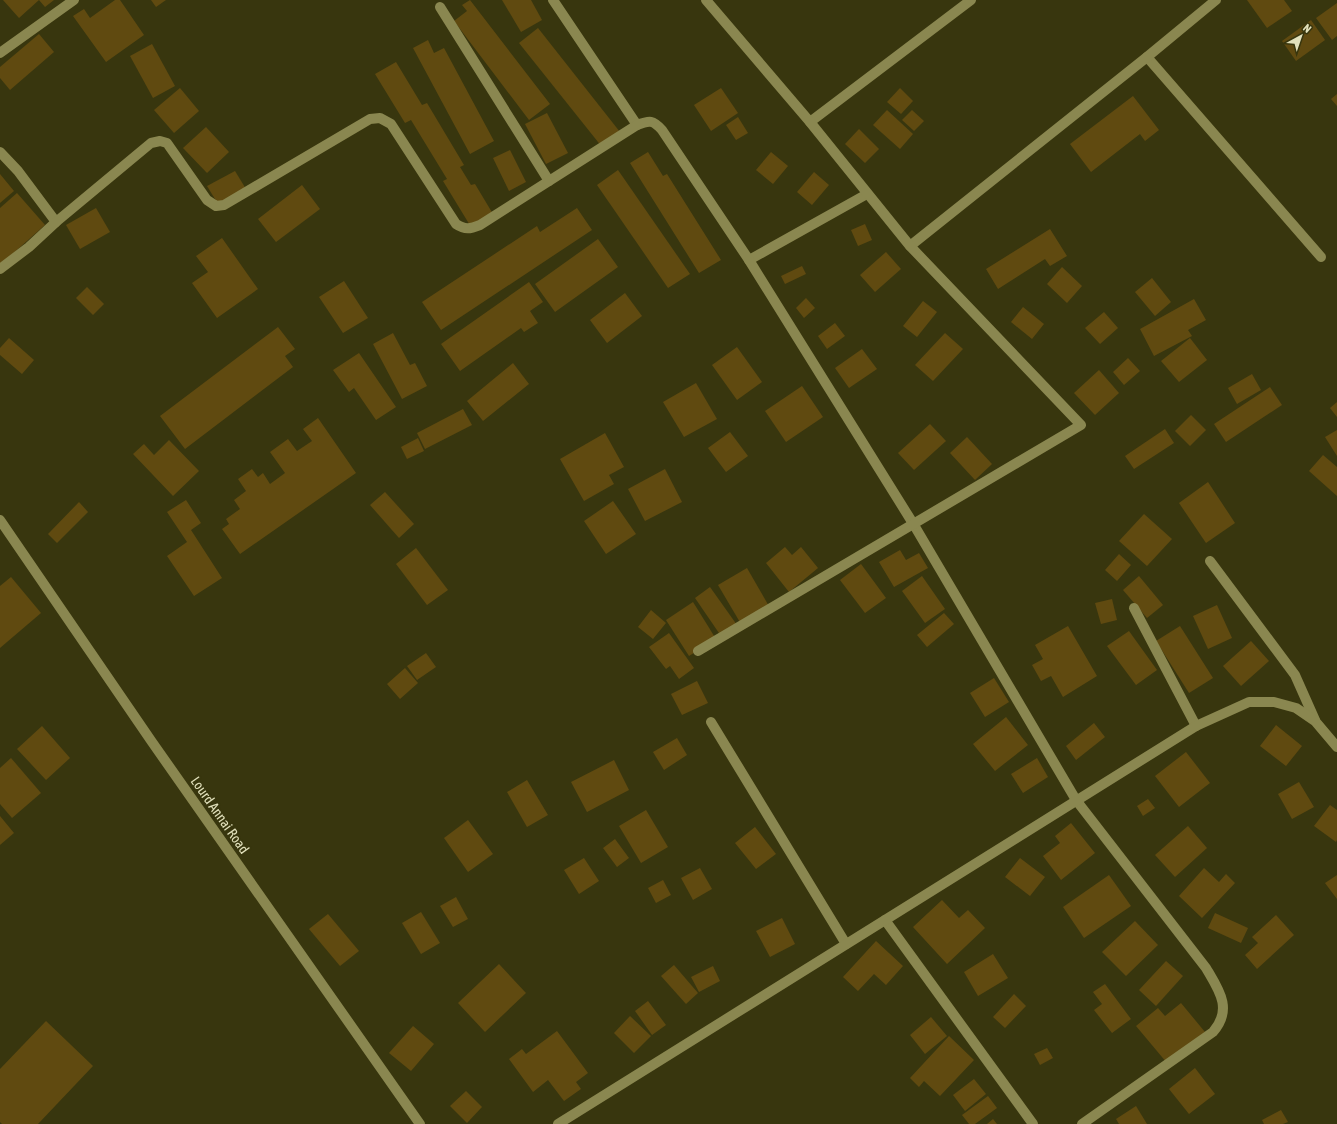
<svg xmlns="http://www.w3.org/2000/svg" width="1337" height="1124" viewBox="0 0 1337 1124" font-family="'Asap Condensed',sans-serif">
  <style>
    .building { fill: #604a10 }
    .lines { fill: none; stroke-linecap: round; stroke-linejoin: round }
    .minor { stroke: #8a8750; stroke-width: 10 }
    .labels { text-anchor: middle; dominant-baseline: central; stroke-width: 4; stroke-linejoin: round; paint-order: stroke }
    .street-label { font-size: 14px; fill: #e2e1bc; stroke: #38360e }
  </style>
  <rect width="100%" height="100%" fill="#38360e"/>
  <g class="building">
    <polygon points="3,0 54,0 45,7 39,0 19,18"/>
    <polygon points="115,0 120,0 144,35 106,62 73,16 84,9 90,18"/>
    <polygon points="151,0 166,0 156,7"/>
    <polygon points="470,0 550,104 529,120 454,21 467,11 462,5"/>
    <polygon points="502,0 531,0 542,20 521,32"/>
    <polygon points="1247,0 1284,0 1292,11 1267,28"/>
    <polygon points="1337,3 1337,36 1332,40 1316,18"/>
    <polygon points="1311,20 1325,40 1296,61 1282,41"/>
    <polygon points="538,28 620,132 602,147 519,43"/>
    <polygon points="39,34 54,52 10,90 0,78 0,67"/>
    <polygon points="428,40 434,53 444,48 494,141 470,154 413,48"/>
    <polygon points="152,44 175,86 153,98 130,56"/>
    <polygon points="396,62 422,105 427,103 464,165 460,167 471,185 475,184 493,214 471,227 443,181 447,179 411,120 405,123 375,74"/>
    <polygon points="180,88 199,111 174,133 154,110"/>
    <polygon points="721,88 738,113 711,131 694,105"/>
    <polygon points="900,88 913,101 901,114 887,102"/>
    <polygon points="1337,94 1337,106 1331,99"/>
    <polygon points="1133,96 1159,130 1145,141 1140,134 1091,172 1070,144"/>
    <polygon points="887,110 913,134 900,149 873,125"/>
    <polygon points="912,110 924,121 914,131 902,120"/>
    <polygon points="547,113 568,153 546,164 525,124"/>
    <polygon points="738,117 748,133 736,140 726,125"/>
    <polygon points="206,127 229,152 207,173 183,148"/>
    <polygon points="859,129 879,149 865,163 845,144"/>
    <polygon points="510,150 526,182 509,191 493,158"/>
    <polygon points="648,152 663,176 667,174 721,260 699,273 630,163"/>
    <polygon points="771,152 788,166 773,184 756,170"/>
    <polygon points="618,170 690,274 668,288 597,185"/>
    <polygon points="235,171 246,189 218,204 207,186"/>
    <polygon points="814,172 829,185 812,205 797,192"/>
    <polygon points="0,174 14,191 0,203"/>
    <polygon points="302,185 320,209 276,242 258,219"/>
    <polygon points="17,193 45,225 0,265 0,208"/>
    <polygon points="96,208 110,232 80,249 66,225"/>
    <polygon points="577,208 592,230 441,330 422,302 537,226 540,232"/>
    <polygon points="865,224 872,240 858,246 851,230"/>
    <polygon points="1050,229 1067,256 1050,266 1045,259 998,289 986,269"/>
    <polygon points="222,238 258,289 217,318 192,283 208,272 196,256"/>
    <polygon points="598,239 618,267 555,312 535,284"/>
    <polygon points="886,252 901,269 875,292 860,275"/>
    <polygon points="802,266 806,274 785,284 781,276"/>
    <polygon points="1062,267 1082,286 1067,303 1047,284"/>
    <polygon points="1152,278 1171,302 1155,316 1135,292"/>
    <polygon points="344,281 368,318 343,333 319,297"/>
    <polygon points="529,282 543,302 530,311 538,323 524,332 521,328 460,371 441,344"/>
    <polygon points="87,287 104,304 93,315 76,298"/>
    <polygon points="625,293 642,316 607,343 590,320"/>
    <polygon points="806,298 815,308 804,318 796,308"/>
    <polygon points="1194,299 1206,320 1188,330 1192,336 1154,356 1140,329"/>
    <polygon points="923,301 937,312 917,337 903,326"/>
    <polygon points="1023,307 1044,324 1032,339 1011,322"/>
    <polygon points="1104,312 1118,328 1100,344 1085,328"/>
    <polygon points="835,323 845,336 827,349 818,336"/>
    <polygon points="278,327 295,349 285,356 293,367 185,449 160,416"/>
    <polygon points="393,333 410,365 415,363 427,386 402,399 373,344"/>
    <polygon points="945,333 963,349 933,381 915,365"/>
    <polygon points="9,338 34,360 22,374 0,355 0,348"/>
    <polygon points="1190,338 1207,360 1179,382 1161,361"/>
    <polygon points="737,347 762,382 737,400 712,365"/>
    <polygon points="862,349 877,369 849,388 835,368"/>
    <polygon points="359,353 396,407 376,420 354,388 349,392 333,370"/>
    <polygon points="1128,358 1140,371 1124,385 1113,372"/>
    <polygon points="513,363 529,384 483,421 467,401"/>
    <polygon points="1099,370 1119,393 1095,415 1074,393"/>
    <polygon points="1252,374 1261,390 1237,404 1228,388"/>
    <polygon points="696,383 717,419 684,437 663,402"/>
    <polygon points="802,386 823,417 786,442 765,411"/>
    <polygon points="1270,387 1282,405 1226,442 1214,424"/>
    <polygon points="1337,402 1337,417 1330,408"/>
    <polygon points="463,409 472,425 425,449 417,433"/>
    <polygon points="1191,415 1206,430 1190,446 1175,431"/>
    <polygon points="318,418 356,473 240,554 222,529 229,524 226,519 240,509 234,500 246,491 238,479 252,469 258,477 263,473 270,484 285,473 270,452 288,439 297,451 312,441 303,429"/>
    <polygon points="930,424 946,441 914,470 898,453"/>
    <polygon points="1165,429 1174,443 1134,469 1125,456"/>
    <polygon points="1337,430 1337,456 1325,437"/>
    <polygon points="730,432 748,456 726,472 708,448"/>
    <polygon points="605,433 624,467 609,475 614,484 584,501 560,459"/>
    <polygon points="967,437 992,464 975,480 950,453"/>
    <polygon points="418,438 424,451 407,459 401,447"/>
    <polygon points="169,440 199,471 173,496 133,454 144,444 154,455"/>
    <polygon points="1323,455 1337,467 1337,496 1309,471"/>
    <polygon points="665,469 682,502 645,521 628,489"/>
    <polygon points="1208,482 1235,523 1206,543 1179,503"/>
    <polygon points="385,492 414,524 399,538 370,505"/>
    <polygon points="186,500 201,523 191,530 222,578 194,596 167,556 187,542 167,512"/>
    <polygon points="613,501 636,534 606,554 584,521"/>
    <polygon points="79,502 88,512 57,543 48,534"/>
    <polygon points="1144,514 1172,539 1147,566 1119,541"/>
    <polygon points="785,547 792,555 801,547 818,568 789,592 766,563"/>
    <polygon points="416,548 448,590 427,605 396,564"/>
    <polygon points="900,550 906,560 919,553 928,568 894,587 879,562"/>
    <polygon points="1119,554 1131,565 1117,581 1105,570"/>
    <polygon points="861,564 886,598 865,613 840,580"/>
    <polygon points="747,568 770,608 741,624 718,585"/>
    <polygon points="922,576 945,609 925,623 902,591"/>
    <polygon points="1139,576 1163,605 1147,618 1123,590"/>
    <polygon points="11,577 41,613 0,648 0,586"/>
    <polygon points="710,587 737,625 721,636 695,598"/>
    <polygon points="1112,599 1117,620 1101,624 1095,603"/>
    <polygon points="693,602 716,639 689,656 666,620"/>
    <polygon points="1217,605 1232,638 1208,649 1193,616"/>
    <polygon points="651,610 666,623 653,639 638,627"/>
    <polygon points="944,613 954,624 927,647 917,635"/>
    <polygon points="1068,626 1097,676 1063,697 1051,676 1041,681 1032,665 1043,659 1035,645"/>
    <polygon points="1180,626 1213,678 1189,693 1156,641"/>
    <polygon points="1129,631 1157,670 1136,685 1107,646"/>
    <polygon points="669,633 694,668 679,679 670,666 666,669 649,647"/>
    <polygon points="1251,641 1269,661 1241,686 1223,666"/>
    <polygon points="426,653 436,667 417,680 407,666"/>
    <polygon points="405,668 418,683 400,699 387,684"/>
    <polygon points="994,678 1009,702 985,717 970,693"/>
    <polygon points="697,681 708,703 682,715 671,694"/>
    <polygon points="1006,717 1028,745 995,771 973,744"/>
    <polygon points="1094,723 1105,737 1076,760 1066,746"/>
    <polygon points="1276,725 1302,746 1286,766 1260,746"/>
    <polygon points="42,726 70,758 46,780 17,749"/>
    <polygon points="677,738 687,755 664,770 653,752"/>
    <polygon points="1186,752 1210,783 1179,807 1155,776"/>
    <polygon points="11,758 41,793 12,818 0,804 0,768"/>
    <polygon points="1037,758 1048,777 1023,793 1011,774"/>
    <polygon points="614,760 629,790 587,812 571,782"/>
    <polygon points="527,780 548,815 527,827 507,792"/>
    <polygon points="1299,782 1314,807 1292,819 1278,794"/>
    <polygon points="1148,799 1155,808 1143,816 1137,806"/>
    <polygon points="1330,805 1337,810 1337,840 1336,842 1314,826"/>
    <polygon points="646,810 668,847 641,863 619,826"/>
    <polygon points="0,816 14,833 0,845"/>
    <polygon points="468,820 493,854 468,872 444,838"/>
    <polygon points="1071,823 1095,853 1061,880 1043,856 1060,843 1055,836"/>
    <polygon points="1188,826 1207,848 1175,877 1155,855"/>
    <polygon points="755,827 776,854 756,869 735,843"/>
    <polygon points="615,839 629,858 617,867 603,848"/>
    <polygon points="584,858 599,881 579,894 564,870"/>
    <polygon points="1020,858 1045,877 1030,896 1005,877"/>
    <polygon points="700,868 712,889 693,900 681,878"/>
    <polygon points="1204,868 1219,882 1226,874 1235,883 1202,918 1179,896"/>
    <polygon points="1109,875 1131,906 1084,938 1063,907"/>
    <polygon points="1337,875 1337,899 1325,883"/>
    <polygon points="663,880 671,895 656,903 648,888"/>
    <polygon points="456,897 468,919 453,927 440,906"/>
    <polygon points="942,900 959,918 968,910 985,928 947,964 913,927"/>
    <polygon points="421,912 440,943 421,954 402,923"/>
    <polygon points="1215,913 1248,928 1241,943 1208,928"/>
    <polygon points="328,914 359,951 340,966 309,929"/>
    <polygon points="1276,915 1294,935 1257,969 1245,955 1258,943 1252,937"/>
    <polygon points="782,918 795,944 770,957 756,931"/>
    <polygon points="1135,921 1158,945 1126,976 1102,952"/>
    <polygon points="876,941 903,966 886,985 874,974 858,991 843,977"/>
    <polygon points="993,954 1008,978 978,996 964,972"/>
    <polygon points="1166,961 1183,976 1156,1006 1139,990"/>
    <polygon points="499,964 526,993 485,1032 458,1003"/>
    <polygon points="674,965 698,993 686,1004 661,976"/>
    <polygon points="713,966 720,981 699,992 691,977"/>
    <polygon points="1105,984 1131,1019 1112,1033 1094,1010 1102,1004 1093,992"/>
    <polygon points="1014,994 1026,1006 1005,1028 993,1017"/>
    <polygon points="648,1001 666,1025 652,1035 635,1011"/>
    <polygon points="1181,1003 1205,1032 1167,1063 1136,1026 1158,1008 1165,1016"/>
    <polygon points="630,1016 651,1036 634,1053 614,1033"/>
    <polygon points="931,1017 947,1036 925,1054 910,1035"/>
    <polygon points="46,1021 93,1066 38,1124 2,1124 0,1122 0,1069"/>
    <polygon points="413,1026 434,1044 411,1071 389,1053"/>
    <polygon points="557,1031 588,1073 576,1082 581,1089 564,1101 548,1080 533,1092 509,1059 522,1049 526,1054"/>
    <polygon points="949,1036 974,1060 940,1096 924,1081 919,1087 910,1078"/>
    <polygon points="1047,1048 1053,1058 1040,1065 1034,1054"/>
    <polygon points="1195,1068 1215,1094 1189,1114 1169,1089"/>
    <polygon points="974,1079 986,1094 965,1111 953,1095"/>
    <polygon points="466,1091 482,1107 467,1123 450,1106"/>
    <polygon points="988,1096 997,1108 975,1124 969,1124 962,1115"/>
    <polygon points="1136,1106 1147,1124 1119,1124 1116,1119"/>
    <polygon points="1281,1110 1288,1122 1283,1124 1264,1124 1262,1120"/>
    <polygon points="993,1119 997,1124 987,1124"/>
  </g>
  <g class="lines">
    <g class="minor">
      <polyline points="553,0 637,125"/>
      <polyline points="440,7 549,181"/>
      <polyline points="0,53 74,0"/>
      <polyline points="1147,57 1321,257"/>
      <polyline points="810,122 971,0"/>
      <polyline points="0,152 18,171 56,222"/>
      <polyline points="910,246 1147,57 1216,0"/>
      <polyline points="749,260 867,194"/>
      <path d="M 0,269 L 29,247 L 56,222 L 151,143 L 160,141 L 167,143 L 207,200 L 216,206 L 224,205 L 370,119 L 380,118 L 391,124 L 456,224 C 465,230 470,229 480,225 L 637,125 C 650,120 653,120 662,130 L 749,260 L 914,525 L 1076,800 L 1206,968 C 1219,990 1233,1009 1213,1032 L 1082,1124"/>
      <polyline points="0,520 152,742 420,1124"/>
      <polyline points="1210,561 1295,675 1315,720"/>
      <polyline points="1134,608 1196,726"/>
      <polyline points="698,651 1081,425 910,246 810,122 706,0"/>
      <polyline points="711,722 846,944"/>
      <polyline points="885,920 1033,1124"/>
      <polyline points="558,1124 1196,726 1249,702 1274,702 1296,708 1315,721 1337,747"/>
    </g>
  </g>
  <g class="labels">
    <g class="street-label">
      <text transform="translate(220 815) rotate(55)">Lourd Annai Road</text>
    </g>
  </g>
  <g transform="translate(1301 36) rotate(40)" stroke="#38360e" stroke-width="3" paint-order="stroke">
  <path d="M0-3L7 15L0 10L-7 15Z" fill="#e2e1bc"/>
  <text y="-6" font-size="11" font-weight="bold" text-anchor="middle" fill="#e2e1bc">N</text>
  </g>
</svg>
